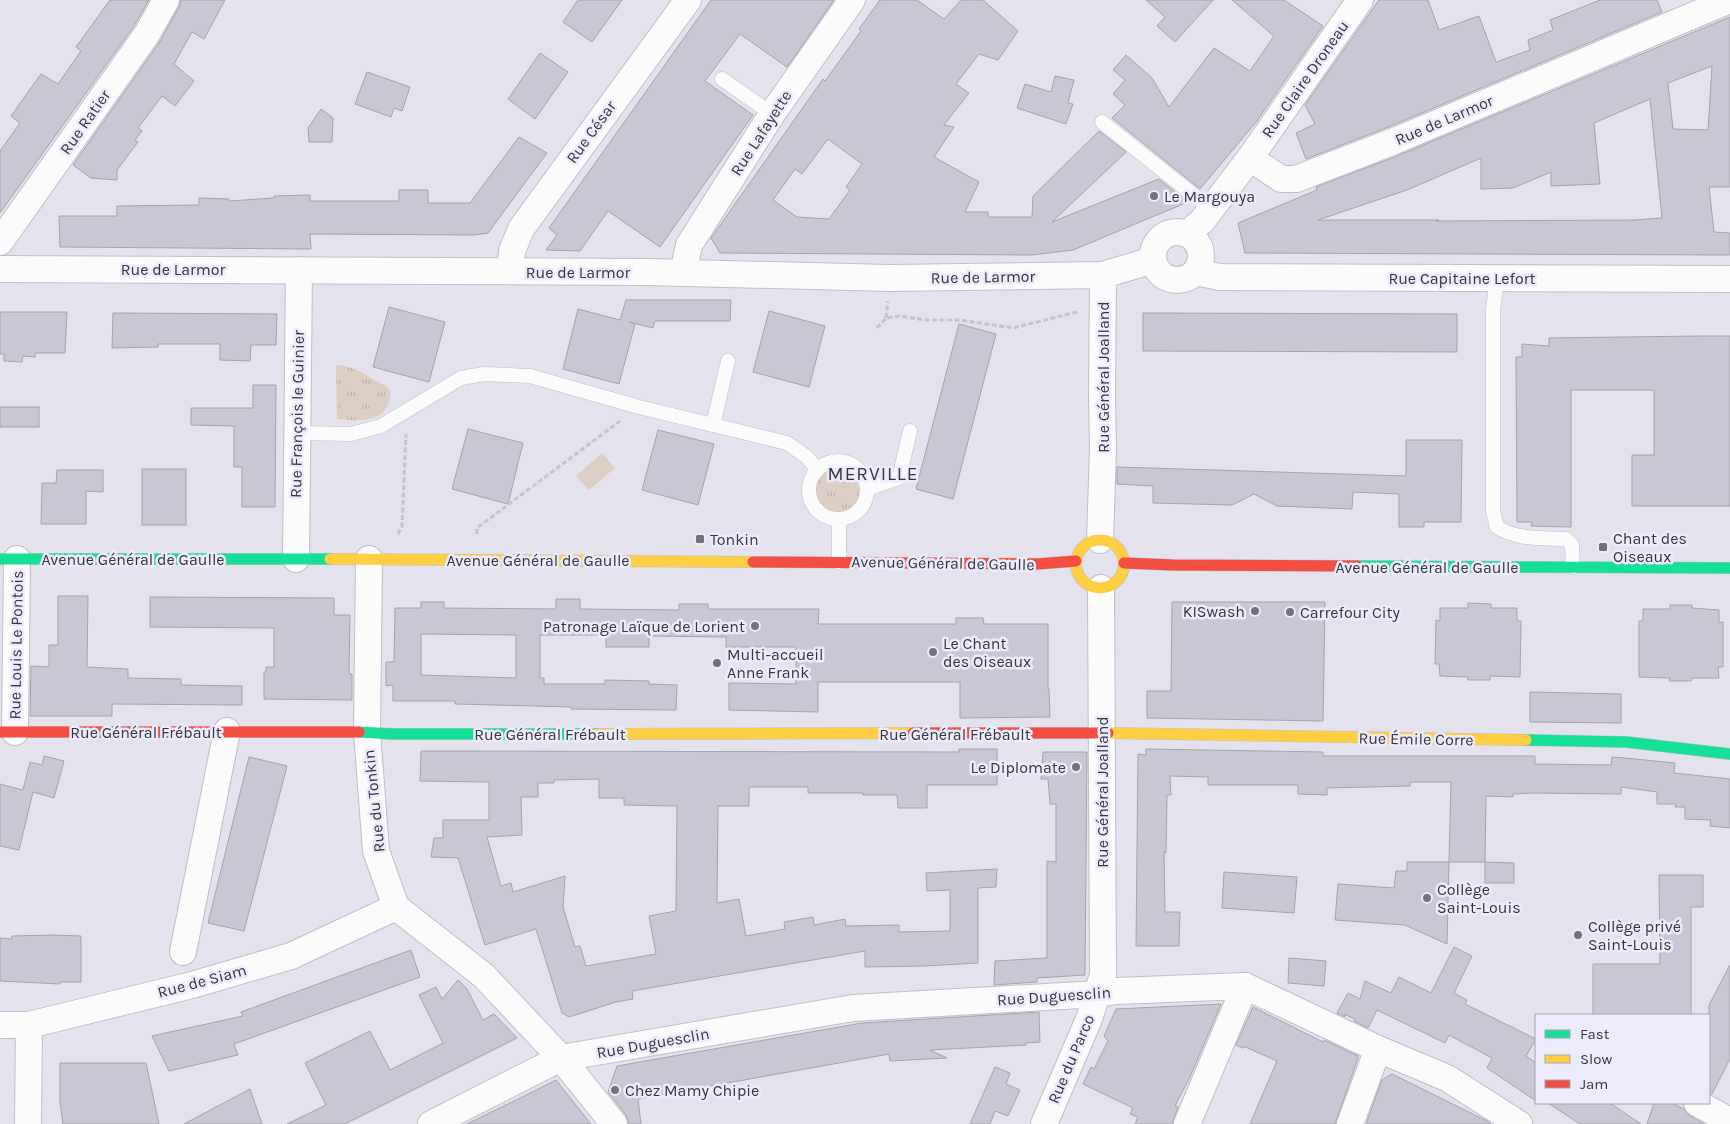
<svg xmlns="http://www.w3.org/2000/svg" width="1730" height="1124" viewBox="0 0 1730 1124" font-family="Karla,sans-serif">
  <style>
    .grass { fill: url(#grass-tufts) }
    .park { fill: #decfc6 }
    .building { fill: #c9c7d4; stroke: #a5a4ad; fill-rule: evenodd }
    .lines { fill: none; stroke-linecap: round; stroke-linejoin: round }
    .lane-casing { stroke: #c0bfc8; stroke-width: 15 }
    .street-casing { stroke: #c0bfc8; stroke-width: 28 }
    .fast-casing { stroke: #c0bfc8; stroke-width: 12 }
    .slow-casing { stroke: #c0bfc8; stroke-width: 12 }
    .jam-casing { stroke: #c0bfc8; stroke-width: 12 }
    .path { stroke: #c6c6c9; stroke-width: 3; stroke-dasharray: 5 2.5; stroke-linecap: butt }
    .lane { stroke: #fbfbfc; stroke-width: 14 }
    .street { stroke: #fbfbfc; stroke-width: 26 }
    .fast { stroke: #16e098; stroke-width: 11 }
    .slow { stroke: #ffcf43; stroke-width: 11 }
    .jam { stroke: #f24e42; stroke-width: 11 }
    .poi-dot { fill: #73727b; stroke: #ecebfc; stroke-width: 2 }
    .labels { text-anchor: middle; dominant-baseline: central; stroke-width: 5; stroke-linejoin: round; paint-order: stroke }
    .street-label { font-size: 16px; fill: #37363e; stroke: #ecebfc }
    .poi-label { font-size: 16px; fill: #37363e; stroke: #ecebfc; text-anchor: start }
    .quarter-label { font-size: 19px; letter-spacing: 1px; fill: #37363e; stroke: #ecebfc }
  </style>
  <defs>
    <pattern id="grass-tufts" width="24" height="20" patternUnits="userSpaceOnUse" patternTransform="scale(1.25)"><rect width="24" height="20" fill="#decfc6"/><path d="M3 7l-1-3M5 7V3M7 7l1-3M15 17l-1-3M17 17v-4M19 17l1-3" fill="none" stroke="#bfb2ab"/></pattern>
  </defs>
  <rect width="100%" height="100%" fill="#e3e2ed"/>
  <g class="grass">
    <path d="M 336,365 C 351,366 359,370 371,378 C 376,381 384,384 388,388 C 395,398 385,413 376,417 C 364,422 350,420 337,419 Z"/>
    <circle cx="837" cy="491" r="22"/>
  </g>
  <polygon class="park" points="602,453 615,468 589,490 576,476"/>
  <g class="building">
    <polygon points="110,0 149,0 134,26 0,213 0,151 20,123 11,116 41,74 58,84 81,51 76,47"/>
    <polygon points="181,0 225,0 204,39 192,32 174,64 194,81 175,106 162,96 138,128 142,131 135,140 138,142 117,170 117,180 91,178 73,165 159,43 179,7"/>
    <polygon points="578,0 622,0 592,42 563,22"/>
    <polygon points="711,0 834,0 787,67 740,34 705,81 753,115 660,247 608,211 580,251 546,250 557,235 549,228"/>
    <path d="M 880,0 L 917,0 L 944,19 L 961,0 L 983,0 L 1018,31 L 998,60 L 979,54 L 956,84 L 969,93 L 944,125 L 954,127 L 934,157 L 979,182 L 965,212 L 988,212 L 988,217 L 1032,217 L 1033,196 L 1099,131 L 1126,152 L 1052,222 L 1159,179 L 1188,202 L 1073,250 L 1032,255 L 720,253 L 711,238 L 823,79 L 825,81 L 861,31 L 859,29 ZM 828,139 L 862,164 L 846,187 L 850,190 L 829,219 L 797,217 L 773,200 L 795,169 L 802,174 Z"/>
    <polygon points="1146,0 1213,0 1175,42 1157,26 1165,17"/>
    <polygon points="1232,0 1284,0 1323,26 1256,122 1200,189 1112,118 1125,105 1113,94 1125,80 1113,70 1126,55 1152,78 1169,107 1214,48 1250,71 1274,36"/>
    <polygon points="1379,0 1428,0 1439,30 1479,16 1496,62 1530,50 1528,40 1553,30 1550,20 1600,0 1657,0 1662,12 1386,128 1306,159 1296,133 1315,124 1305,105"/>
    <path d="M 1730,17 L 1730,187 L 1709,187 L 1714,232 L 1730,233 L 1730,255 L 1245,253 L 1238,223 L 1317,190 L 1316,187 L 1397,156 ZM 1712,66 L 1708,130 L 1673,129 L 1668,83 ZM 1650,99 L 1662,218 L 1634,220 L 1436,221 L 1439,220 L 1318,220 L 1407,190 L 1481,158 L 1481,189 L 1513,188 L 1551,172 L 1551,186 L 1600,184 L 1594,123 Z"/>
    <polygon points="540,53 568,72 535,119 508,99"/>
    <polygon points="367,72 410,87 402,111 394,108 391,117 355,104"/>
    <polygon points="1055,76 1074,80 1068,103 1073,104 1066,124 1017,108 1025,84 1051,92"/>
    <polygon points="321,109 333,118 332,142 309,142 308,128"/>
    <polygon points="519,137 547,153 488,233 474,235 310,234 311,249 60,247 59,216 117,216 117,206 199,205 199,198 229,199 229,201 274,198 274,196 310,195 310,201 399,201 399,190 428,190 428,203 470,203"/>
    <polygon points="626,300 731,300 730,321 655,321 653,328 629,322 635,324 619,384 563,369 578,309 620,320"/>
    <polygon points="389,307 445,322 429,382 373,367"/>
    <polygon points="769,311 825,326 809,387 753,372"/>
    <polygon points="0,312 67,312 65,353 35,353 35,357 23,356 22,362 4,361 4,354 0,354"/>
    <polygon points="113,313 277,314 276,345 251,345 250,361 220,360 220,344 158,344 158,347 112,348"/>
    <polygon points="1143,313 1457,314 1457,352 1143,351"/>
    <polygon points="959,324 996,334 953,499 916,489"/>
    <polygon points="1699,336 1730,336 1730,506 1632,506 1632,455 1654,455 1654,390 1571,390 1571,527 1531,526 1532,522 1517,522 1516,357 1522,357 1522,344 1549,346 1549,338"/>
    <polygon points="253,385 276,385 275,507 242,507 242,467 234,467 234,426 191,425 191,408 253,408"/>
    <rect x="0" y="407" width="39" height="20"/>
    <polygon points="468,429 523,443 508,504 452,489"/>
    <polygon points="658,430 714,444 698,505 642,490"/>
    <polygon points="1406,440 1462,440 1461,522 1424,522 1424,527 1399,527 1399,494 1353,492 1352,509 1277,506 1254,494 1232,505 1153,503 1153,486 1117,484 1117,467 1406,476"/>
    <rect x="142" y="469" width="44" height="56"/>
    <polygon points="57,470 103,470 103,492 86,491 86,524 41,524 42,483 56,483"/>
    <polygon points="58,596 88,596 87,667 128,669 128,678 181,679 181,685 242,686 242,705 112,704 112,716 30,716 31,666 49,667 49,645 58,645"/>
    <polygon points="150,597 334,598 334,615 350,615 349,674 352,674 352,700 264,699 264,672 266,672 266,667 274,667 274,628 150,627"/>
    <path d="M 556,599 L 580,599 L 580,609 L 679,610 L 679,604 L 708,604 L 708,609 L 819,609 L 818,624 L 956,624 L 956,618 L 983,618 L 984,624 L 1048,624 L 1048,689 L 1049,689 L 1050,717 L 960,718 L 960,682 L 818,682 L 818,712 L 729,710 L 729,683 L 796,684 L 796,647 L 726,647 L 726,637 L 649,636 L 649,647 L 606,647 L 606,635 L 540,635 L 540,678 L 544,678 L 544,684 L 605,684 L 605,680 L 649,681 L 649,684 L 677,685 L 676,710 L 571,709 L 571,707 L 455,704 L 455,701 L 393,701 L 393,685 L 386,686 L 386,662 L 394,662 L 395,608 L 421,608 L 421,602 L 444,602 L 444,608 L 556,609 ZM 421,634 L 516,635 L 516,678 L 421,675 Z"/>
    <polygon points="1172,602 1325,602 1323,721 1147,718 1147,691 1171,691"/>
    <polygon points="1468,603 1491,604 1491,608 1517,608 1517,621 1521,621 1520,677 1490,676 1490,680 1468,680 1468,677 1440,676 1439,664 1435,664 1436,620 1440,621 1440,608 1468,608"/>
    <polygon points="1670,605 1692,605 1692,608 1719,610 1719,622 1723,622 1723,667 1718,667 1719,678 1692,678 1691,681 1669,681 1670,678 1639,677 1639,621 1643,621 1643,609 1670,609"/>
    <polygon points="1530,692 1621,694 1621,723 1530,722"/>
    <path d="M 959,749 L 997,749 L 997,785 L 927,785 L 927,808 L 898,808 L 897,795 L 863,795 L 863,793 L 808,793 L 808,787 L 749,787 L 749,806 L 718,806 L 717,903 L 739,899 L 746,936 L 785,929 L 784,922 L 813,917 L 814,925 L 845,919 L 846,926 L 899,925 L 899,932 L 950,931 L 950,890 L 927,891 L 926,873 L 997,869 L 996,887 L 978,888 L 978,963 L 924,966 L 865,967 L 865,951 L 632,991 L 633,999 L 616,1002 L 569,1017 L 562,1013 L 536,929 L 485,945 L 458,858 L 431,857 L 434,838 L 443,838 L 443,820 L 489,820 L 489,782 L 420,781 L 421,751 L 959,752 ZM 599,779 L 599,798 L 624,798 L 624,805 L 677,806 L 676,911 L 649,916 L 656,954 L 586,966 L 580,946 L 575,947 L 563,907 L 565,876 L 513,892 L 511,883 L 501,886 L 487,837 L 522,835 L 521,797 L 538,797 L 538,783 L 554,783 L 554,780 Z"/>
    <polygon points="1146,749 1323,752 1323,756 1535,756 1535,764 1611,765 1612,757 1625,758 1675,763 1674,773 1730,779 1730,828 1710,826 1711,820 1685,819 1685,807 1675,807 1676,804 1657,804 1657,792 1621,787 1621,794 1533,793 1513,794 1513,797 1486,796 1485,862 1449,862 1451,782 1410,782 1410,786 1327,788 1327,795 1298,794 1298,785 1208,785 1208,777 1170,776 1171,795 1167,795 1166,853 1164,852 1165,912 1180,912 1179,946 1136,946 1138,754 1146,755"/>
    <polygon points="1043,752 1087,752 1085,975 1037,978 1037,982 994,985 995,961 1047,958 1047,861 1056,862 1056,804 1050,804 1048,779 1041,779"/>
    <polygon points="44,756 64,761 54,798 33,792 19,850 0,846 0,784 23,790 30,762 42,765"/>
    <polygon points="249,757 287,766 244,931 208,923"/>
    <polygon points="1407,862 1449,862 1447,944 1405,925 1335,920 1338,884 1394,888 1396,871 1407,871"/>
    <polygon points="1485,862 1514,863 1514,883 1485,883"/>
    <polygon points="1224,872 1297,877 1294,913 1222,908"/>
    <polygon points="1659,875 1703,875 1703,907 1691,907 1691,1015 1593,1015 1593,964 1660,964"/>
    <polygon points="54,935 81,936 81,982 60,982 60,984 0,981 0,938 12,939 12,936"/>
    <polygon points="1454,947 1472,956 1454,993 1467,1000 1465,1004 1536,1039 1526,1056 1536,1063 1536,1101 1487,1068 1492,1058 1449,1035 1445,1043 1377,1010 1368,1028 1354,1021 1355,1019 1344,1014 1345,1017 1337,1013 1348,993 1360,999 1365,981 1391,993 1399,977 1431,993"/>
    <polygon points="411,950 420,977 234,1044 238,1055 169,1071 152,1036 243,1016 241,1012"/>
    <polygon points="1289,958 1326,961 1324,986 1288,983"/>
    <polygon points="1730,965 1730,1059 1712,1094 1709,1092 1709,1005"/>
    <polygon points="458,980 467,989 483,1020 494,1014 517,1038 345,1124 287,1124 326,1105 305,1063 370,1031 390,1070 443,1043 419,995 436,987 442,999"/>
    <polygon points="1221,1004 1190,1077 1175,1106 1178,1107 1172,1124 1135,1124 1138,1117 1130,1114 1133,1108 1083,1084 1091,1067 1094,1069 1108,1041 1104,1036 1116,1009"/>
    <polygon points="1253,1007 1323,1042 1324,1040 1358,1056 1358,1058 1335,1124 1250,1124 1277,1061 1243,1046 1243,1048 1236,1045"/>
    <polygon points="1039,1012 1040,1042 1026,1043 1026,1045 930,1050 947,1058 890,1061 889,1054 638,1099 641,1124 629,1124 626,1115 608,1092 617,1066 862,1023"/>
    <polygon points="60,1063 146,1063 159,1124 63,1124 60,1102"/>
    <polygon points="995,1067 1010,1073 1006,1084 1020,1090 1008,1116 995,1111 990,1124 970,1124"/>
    <polygon points="1392,1074 1487,1121 1491,1124 1366,1124 1382,1080"/>
    <polygon points="556,1080 591,1124 467,1124 524,1096"/>
    <polygon points="250,1089 262,1124 184,1124"/>
    <polygon points="1548,1103 1610,1103 1641,1124 1580,1124"/>
    <polygon points="1654,1103 1671,1103 1684,1109 1690,1116 1704,1124 1647,1124"/>
  </g>
  <g class="lines">
    <g class="lane-casing">
      <g id="lane">
        <polyline points="722,79 772,114"/>
        <polyline points="1102,122 1211,209"/>
        <path d="M 1497,279 L 1493,310 L 1493,511 L 1497,527 C 1517,540 1542,538 1566,539 L 1572,545 L 1573,567"/>
        <polyline points="713,425 728,361"/>
        <polyline points="297,433 351,434 381,426 461,378 484,374 530,376 639,407 787,443 807,457 817,469"/>
        <circle cx="838" cy="490" r="29"/>
        <polyline points="867,489 899,478 910,431"/>
        <polyline points="839,520 839,562"/>
      </g>
    </g>
    <g class="street-casing">
      <g id="street">
        <polyline points="1250,158 1281,179 1296,179 1392,142 1730,0"/>
        <circle cx="1177" cy="256" r="24"/>
        <polyline points="1187,234 1202,221 1250,158 1360,0"/>
        <polyline points="0,242 147,34 166,0"/>
        <polyline points="0,269 648,272 889,278 1103,275 1153,260"/>
        <polyline points="510,271 512,251 521,229 688,0"/>
        <polyline points="1195,272 1220,277 1730,279"/>
        <polyline points="683,273 689,245 772,114 852,0"/>
        <polyline points="1100,540 1103,448 1102,397 1103,275"/>
        <polyline points="296,559 299,270"/>
        <polyline points="369,559 367,732 376,851 396,907 484,976 561,1058 614,1124"/>
        <polyline points="15,732 17,559"/>
        <polyline points="183,952 227,731"/>
        <polyline points="0,1025 29,1025 192,985 291,956 396,907"/>
        <polyline points="1697,1103 1730,1121"/>
        <polyline points="28,1124 29,1025"/>
        <polyline points="431,1124 561,1058 853,1008 1098,994 1116,991 1245,986 1378,1049 1447,1078 1519,1124"/>
        <polyline points="1044,1124 1089,1019 1103,975 1101,588"/>
        <polyline points="1187,1124 1245,986"/>
        <polyline points="1350,1124 1378,1049"/>
      </g>
    </g>
    <g class="fast-casing">
      <g id="fast">
        <polyline points="0,559 330,559"/>
        <polyline points="1357,566 1730,568"/>
        <polyline points="359,732 393,734 597,734"/>
        <polyline points="1526,740 1626,742 1730,754"/>
      </g>
    </g>
    <g class="slow-casing">
      <g id="slow">
        <circle cx="1100" cy="564" r="24"/>
        <polyline points="330,559 753,562"/>
        <polyline points="1108,733 1526,740"/>
        <polyline points="597,734 913,733"/>
      </g>
    </g>
    <g class="jam-casing">
      <g id="jam">
        <polyline points="753,562 1037,564 1076,561"/>
        <polyline points="1124,563 1173,565 1357,566"/>
        <polyline points="0,732 359,732"/>
        <polyline points="913,733 1108,733"/>
      </g>
    </g>
    <g class="path">
      <polyline points="886,318 888,301"/>
      <polyline points="877,328 886,318 899,316 925,320 960,320 1013,328 1077,312"/>
      <polyline points="398,534 402,526 406,434"/>
      <polyline points="477,534 477,528 620,421"/>
    </g>
    <use href="#lane" class="lane"/>
    <use href="#street" class="street"/>
    <use href="#fast" class="fast"/>
    <use href="#slow" class="slow"/>
    <use href="#jam" class="jam"/>
  </g>
  <g class="poi-dot">
    <circle cx="1154" cy="196" r="5"/>
    <rect x="695" y="534" width="10" height="10" rx="2.5"/>
    <rect x="1598" y="542" width="10" height="10" rx="2.5"/>
    <circle cx="1255" cy="611" r="5"/>
    <circle cx="1290" cy="612" r="5"/>
    <circle cx="755" cy="626" r="5"/>
    <circle cx="933" cy="652" r="5"/>
    <circle cx="717" cy="663" r="5"/>
    <circle cx="1076" cy="767" r="5"/>
    <circle cx="1427" cy="898" r="5"/>
    <circle cx="1578" cy="935" r="5"/>
    <circle cx="615" cy="1090" r="5"/>
  </g>
  <g class="labels">
    <g class="street-label">
      <text transform="translate(1305 79) rotate(-55)">Rue Claire Droneau</text>
      <text transform="translate(1444 120) rotate(-23)">Rue de Larmor</text>
      <text transform="translate(85 122) rotate(-55)">Rue Ratier</text>
      <text transform="translate(591 132) rotate(-54)">Rue César</text>
      <text transform="translate(761 133) rotate(-57)">Rue Lafayette</text>
      <text x="173" y="269">Rue de Larmor</text>
      <text x="578" y="272">Rue de Larmor</text>
      <text transform="translate(983 277) rotate(-1)">Rue de Larmor</text>
      <text x="1462" y="278">Rue Capitaine Lefort</text>
      <text transform="translate(1103 377) rotate(-90)">Rue Général Joalland</text>
      <text transform="translate(297 414) rotate(-89)">Rue François le Guinier</text>
      <text x="133" y="559">Avenue Général de Gaulle</text>
      <text x="538" y="560">Avenue Général de Gaulle</text>
      <text transform="translate(943 563) rotate(1)">Avenue Général de Gaulle</text>
      <text x="1427" y="567">Avenue Général de Gaulle</text>
      <text transform="translate(16 645) rotate(-89)">Rue Louis Le Pontois</text>
      <text x="146" y="732">Rue Général Frébault</text>
      <text x="550" y="734">Rue Général Frébault</text>
      <text x="955" y="734">Rue Général Frébault</text>
      <text transform="translate(1416 739) rotate(1)">Rue Émile Corre</text>
      <text transform="translate(1102 792) rotate(-90)">Rue Général Joalland</text>
      <text transform="translate(374 801) rotate(-96)">Rue du Tonkin</text>
      <text transform="translate(202 981) rotate(-15)">Rue de Siam</text>
      <text transform="translate(1054 996) rotate(-4)">Rue Duguesclin</text>
      <text transform="translate(653 1043) rotate(-10)">Rue Duguesclin</text>
      <text transform="translate(1071 1059) rotate(-67)">Rue du Parco</text>
    </g>
    <g class="poi-label">
      <text x="1164" y="196">Le Margouya</text>
      <text x="1613" y="538">Chant des<tspan x="1613" dy="18">Oiseaux</tspan></text>
      <text x="710" y="539">Tonkin</text>
      <text x="1245" y="611" text-anchor="end">KISwash</text>
      <text x="1300" y="612">Carrefour City</text>
      <text x="745" y="626" text-anchor="end">Patronage Laïque de Lorient</text>
      <text x="943" y="643">Le Chant<tspan x="943" dy="18">des Oiseaux</tspan></text>
      <text x="727" y="654">Multi-accueil<tspan x="727" dy="18">Anne Frank</tspan></text>
      <text x="1066" y="767" text-anchor="end">Le Diplomate</text>
      <text x="1437" y="889">Collège<tspan x="1437" dy="18">Saint-Louis</tspan></text>
      <text x="1588" y="926">Collège privé<tspan x="1588" dy="18">Saint-Louis</tspan></text>
      <text x="625" y="1090">Chez Mamy Chipie</text>
    </g>
    <g class="quarter-label">
      <text x="873" y="474">MERVILLE</text>
    </g>
  </g>
  <rect x="1535" y="1014" width="175" height="90" fill="#ecebfc" stroke="#a4a3b0"/>
  <rect x="1545" y="1030" width="25" height="8" fill="#16e098" stroke="#a4a3b0"/>
  <text x="1580" y="1039" font-size="15" fill="#37363e">Fast</text>
  <rect x="1545" y="1055" width="25" height="8" fill="#ffcf43" stroke="#a4a3b0"/>
  <text x="1580" y="1064" font-size="15" fill="#37363e">Slow</text>
  <rect x="1545" y="1080" width="25" height="8" fill="#f24e42" stroke="#a4a3b0"/>
  <text x="1580" y="1089" font-size="15" fill="#37363e">Jam</text>
</svg>
